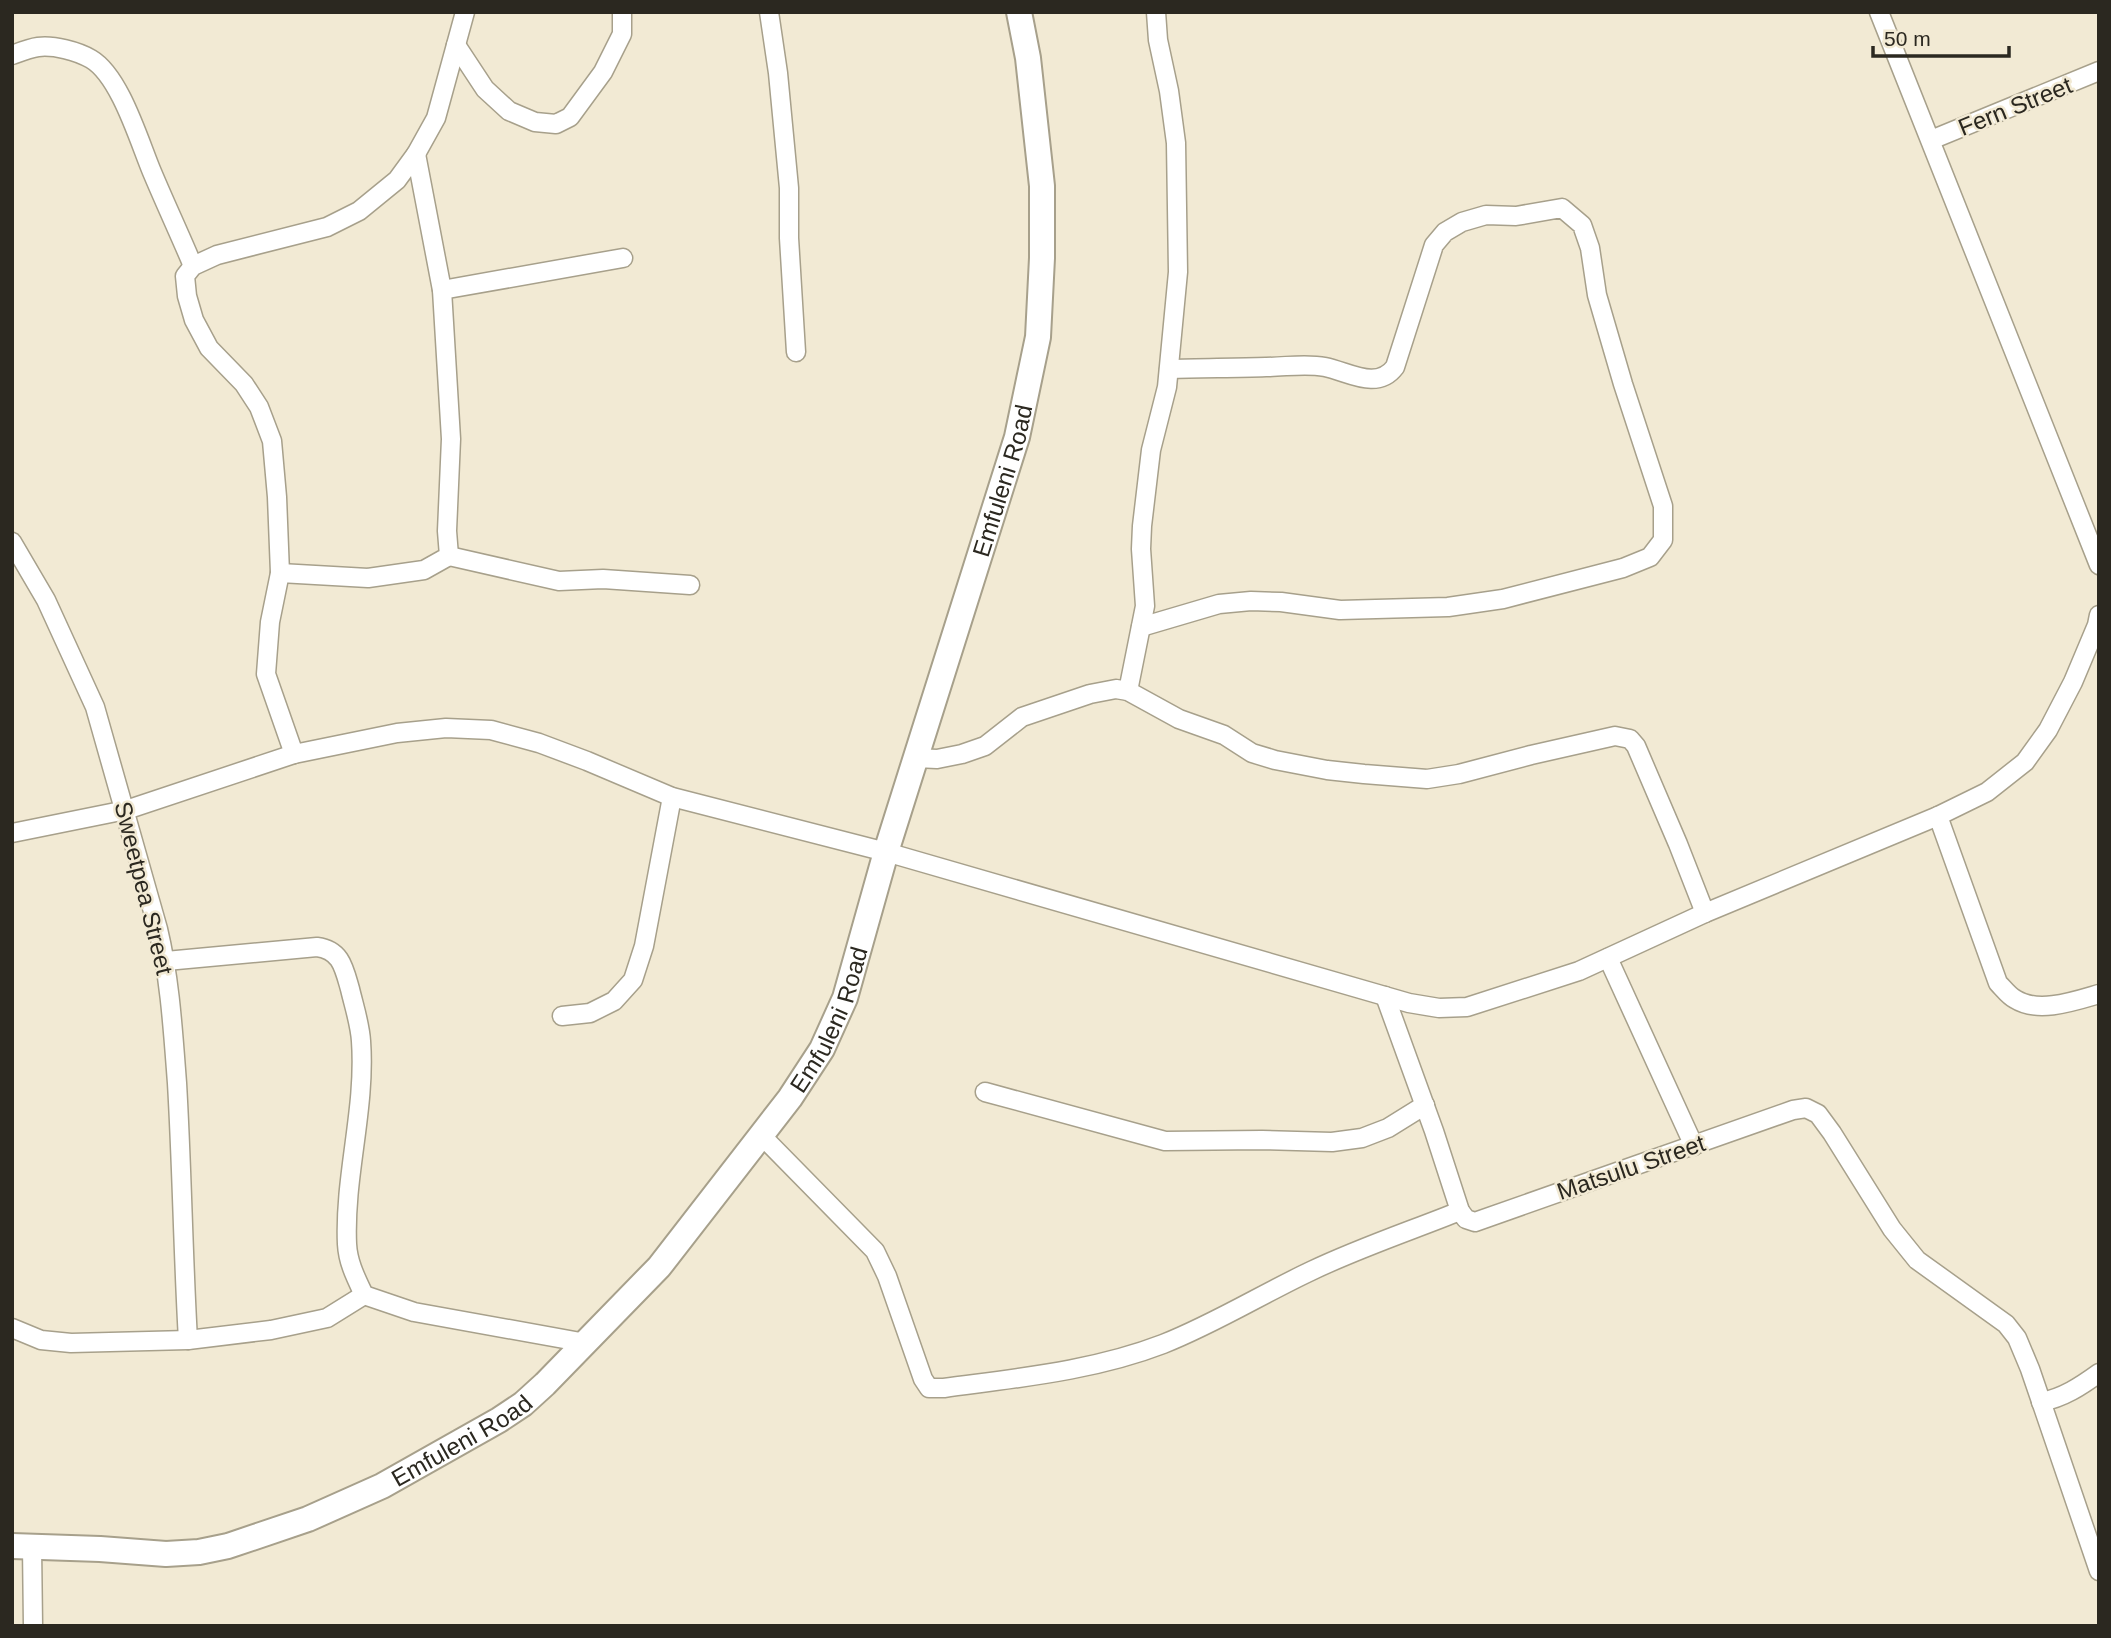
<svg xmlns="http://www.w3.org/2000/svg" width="2111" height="1638" viewBox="0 0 2111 1638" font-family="Arial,sans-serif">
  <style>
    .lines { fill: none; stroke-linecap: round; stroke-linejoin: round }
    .street-casing { stroke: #a7a08b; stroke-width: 21 }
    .secondary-casing { stroke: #a7a08b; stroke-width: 28 }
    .street { stroke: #fff; stroke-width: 18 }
    .secondary { stroke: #fff; stroke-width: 24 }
    .labels { text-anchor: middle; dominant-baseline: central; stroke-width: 5; stroke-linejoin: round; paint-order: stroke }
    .street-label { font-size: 24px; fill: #2b2820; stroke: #f2ead4 }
  </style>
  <rect width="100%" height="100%" fill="#f2ead4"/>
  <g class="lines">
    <g class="street-casing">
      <g id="street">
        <polyline points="769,12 778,73 789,188 789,238 796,352"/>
        <polyline points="1879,12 2099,565"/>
        <polyline points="456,45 485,89 509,111 535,122 556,124 570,117 603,72 622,34 622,12"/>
        <path d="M 12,55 C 20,52 30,48 38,47 C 54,45 77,51 91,59 C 120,76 139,141 152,172 C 165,203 180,235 193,266"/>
        <polyline points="1931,140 2099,71"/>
        <polyline points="442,290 623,258"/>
        <path d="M 12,542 L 46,600 L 95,707 L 158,929 C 170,979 173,1031 177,1083 C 182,1168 183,1254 188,1340"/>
        <polyline points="449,556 559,581 603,579 690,585"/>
        <polyline points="280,573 368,578 424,570 449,556 447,531 451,439 442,290 416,154"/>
        <path d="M 1141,627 L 1219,604 L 1251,601 L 1281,602 L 1340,610 L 1448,607 L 1503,599 L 1623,568 L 1650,557 L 1663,540 L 1663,506 L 1623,384 L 1597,295 L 1590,248 L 1582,225 L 1562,208 L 1516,216 L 1486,215 L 1462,222 L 1445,232 L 1434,245 L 1395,367 C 1377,391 1349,372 1325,367 C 1305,363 1286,367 1266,367 C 1234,368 1201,368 1169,369"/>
        <polyline points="1128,691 1145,606 1141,549 1142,526 1151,450 1167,387 1178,272 1176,143 1169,91 1158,40 1156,12"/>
        <polyline points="294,754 266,674 270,622 280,573 277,497 272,441 259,407 244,384 209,348 194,320 187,296 185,276 193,266 217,255 327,227 359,211 397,180 416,154 436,118 465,12"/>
        <polyline points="916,758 937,759 962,754 985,746 1022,717 1090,694 1116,689 1128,691 1179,719 1224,735 1252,753 1275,760 1327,770 1364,774 1427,779 1459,774 1531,755 1615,736 1630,739 1636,746 1678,844 1705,913"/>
        <path d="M 1938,816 L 1998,983 C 2003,988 2009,996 2015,999 C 2038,1014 2075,1001 2099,994"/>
        <polyline points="12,833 126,810 294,754 397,733 446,728 491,730 539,743 587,761 672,797 886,852 1409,1003 1439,1008 1467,1007 1579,971 1705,913 1938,816 1987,792 2025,762 2048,730 2073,682 2097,625 2099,615"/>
        <polyline points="1608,958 1694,1146"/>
        <path d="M 166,961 L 317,947 C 341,950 344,968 350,989 C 354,1006 360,1024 361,1041 C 366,1109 344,1176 347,1244 C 348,1263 356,1278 364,1295 L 414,1312 L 586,1343"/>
        <polyline points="1385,996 1434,1131 1460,1211 1466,1219 1475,1222 1793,1110 1806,1108 1818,1114 1832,1133 1892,1229 1917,1260 2006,1324 2017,1338 2030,1369 2099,1571"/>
        <polyline points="562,1016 590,1013 614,1001 633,980 644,946 672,797"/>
        <polyline points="985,1092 1165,1141 1262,1140 1332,1142 1362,1138 1388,1128 1425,1105"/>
        <path d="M 761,1135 L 875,1251 L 887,1276 L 923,1379 L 929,1388 L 944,1388 C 1017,1378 1093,1371 1163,1344 C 1214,1324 1262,1294 1311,1271 C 1359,1248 1410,1231 1460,1211"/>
        <polyline points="12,1328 41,1340 71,1343 188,1340 271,1330 327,1318 364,1295"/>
        <path d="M 2041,1402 C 2063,1398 2081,1386 2099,1373"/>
        <polyline points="32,1546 33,1626"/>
      </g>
    </g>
    <g class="secondary-casing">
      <g id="secondary">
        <path id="s1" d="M 12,1546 L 100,1549 L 166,1554 L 199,1552 L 228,1546 L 308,1519 L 382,1486 L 499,1420 L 523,1404 L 545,1384 L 659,1267 L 790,1098 L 822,1049 L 845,998 L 886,852 L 1017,437 L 1038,337 L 1042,258 L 1042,186 L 1028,58 L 1019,12"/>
      </g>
    </g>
    <use href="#street" class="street"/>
    <use href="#secondary" class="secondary"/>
  </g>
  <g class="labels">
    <g class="street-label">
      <text transform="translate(2015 106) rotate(-22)">Fern Street</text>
      <text stroke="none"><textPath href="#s1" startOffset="1608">Emfuleni Road</textPath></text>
      <text transform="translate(144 888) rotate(76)">Sweetpea Street</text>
      <text stroke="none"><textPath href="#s1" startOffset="1041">Emfuleni Road</textPath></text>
      <text transform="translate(1631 1167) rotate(-19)">Matsulu Street</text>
      <text stroke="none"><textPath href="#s1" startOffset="474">Emfuleni Road</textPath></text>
    </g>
  </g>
  <rect width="2111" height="1638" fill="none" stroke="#2b2820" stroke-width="28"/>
  <path d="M1873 46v10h136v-10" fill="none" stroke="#2b2820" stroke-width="3.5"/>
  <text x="1884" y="46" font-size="21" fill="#2b2820" stroke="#f2ead4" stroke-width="5" paint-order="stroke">50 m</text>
</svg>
